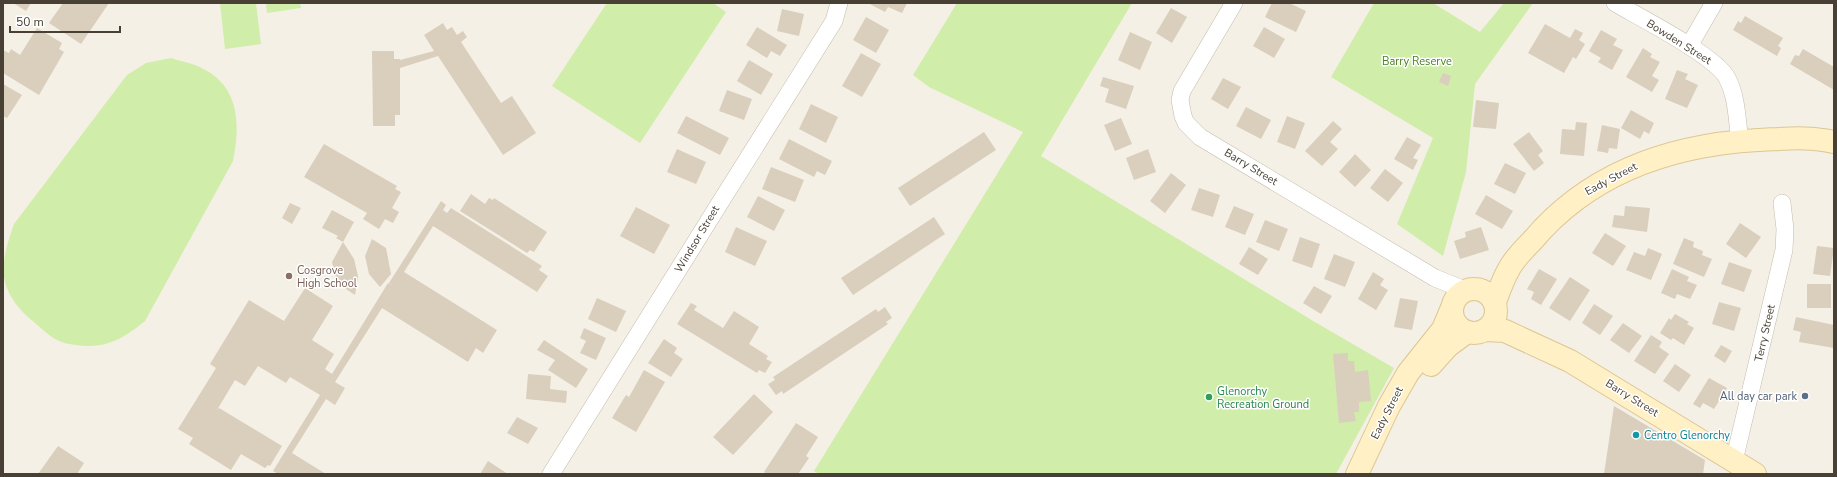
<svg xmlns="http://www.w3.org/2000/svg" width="1837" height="477" viewBox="0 0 1837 477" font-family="'Nunito Sans',sans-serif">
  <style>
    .green { fill: #d0edaa }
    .building { fill: #dacebd }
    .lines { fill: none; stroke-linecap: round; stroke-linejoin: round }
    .street-casing { stroke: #c4baaa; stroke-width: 18 }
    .secondary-casing { stroke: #dcc793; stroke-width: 24 }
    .street { stroke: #fff; stroke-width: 17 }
    .secondary { stroke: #fff0c5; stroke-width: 22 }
    .education-dot { fill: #8d6e63; stroke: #fff; stroke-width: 1.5 }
    .service-dot { fill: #5c6f8a; stroke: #fff; stroke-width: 1.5 }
    .leisure-dot { fill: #2e9e5b; stroke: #fff; stroke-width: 1.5 }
    .culture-dot { fill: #0f9aa8; stroke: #fff; stroke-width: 1.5 }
    .labels { text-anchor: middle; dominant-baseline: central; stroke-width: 3; stroke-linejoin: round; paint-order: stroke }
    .street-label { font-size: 11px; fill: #484034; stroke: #fff }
    .park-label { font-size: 11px; fill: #478021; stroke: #fff }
    .education-label { font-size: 11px; fill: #785e54; stroke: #fff; text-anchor: start }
    .leisure-label { font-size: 11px; fill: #27864d; stroke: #fff; text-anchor: start }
    .service-label { font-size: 11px; fill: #4e5e75; stroke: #fff; text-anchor: end }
    .culture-label { font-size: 11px; fill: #0d838f; stroke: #fff; text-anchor: start }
  </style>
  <rect width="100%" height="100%" fill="#f5f0e6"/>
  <g class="green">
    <polygon points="220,3 256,3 261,44 225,49"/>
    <polygon points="266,3 300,3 301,8 267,13"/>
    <polygon points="607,3 713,3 726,12 640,143 552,86"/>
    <polygon points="957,3 1132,3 1041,156 1315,322 1394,368 1336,474 819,474 814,471 1023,132 929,87 913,75"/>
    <polygon points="1374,3 1433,3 1480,32 1504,3 1533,3 1475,84 1466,172 1443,256 1397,224 1433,138 1331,77"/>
    <path d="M 171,58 C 179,61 187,62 195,65 C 239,82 241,121 233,161 L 145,321 C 123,339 106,349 76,345 C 69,344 62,343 55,339 C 48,335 41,328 34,322 C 20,311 7,296 4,277 C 2,259 8,241 14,224 L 127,75 L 146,63 Z"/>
  </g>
  <g class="building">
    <polygon points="13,3 31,3 26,11"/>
    <polygon points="63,3 109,3 81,44 49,23"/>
    <polygon points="868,3 907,3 902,13 888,7 885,12"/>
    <polygon points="1272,3 1289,3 1306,11 1296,32 1265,17"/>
    <polygon points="1171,8 1187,17 1172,43 1156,33"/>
    <polygon points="782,9 804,14 799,36 777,31"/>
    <polygon points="1745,16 1783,38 1778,46 1781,48 1777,56 1733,30 1738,21 1741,23"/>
    <polygon points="866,17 889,30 876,53 853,40"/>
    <polygon points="443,23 447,30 452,27 457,35 463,31 467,37 461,42 501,103 512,96 536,133 503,155 438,56 400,68 400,115 395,115 395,126 373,126 372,51 394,51 394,59 400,59 400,60 434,51 424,35"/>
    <polygon points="1545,24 1570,38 1575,29 1583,33 1579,40 1585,44 1576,59 1573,57 1564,73 1528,53"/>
    <polygon points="757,27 787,45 780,56 771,51 767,58 746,45"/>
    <polygon points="1264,27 1285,39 1274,58 1253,46"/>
    <polygon points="37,28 62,43 59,49 64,52 39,95 3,73 3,50 9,53 11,49 20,55"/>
    <polygon points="1601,30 1617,39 1613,45 1623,50 1612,70 1598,62 1601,58 1589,51"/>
    <polygon points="1130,32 1152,42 1140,70 1118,60"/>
    <polygon points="1643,48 1652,54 1650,57 1660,62 1652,76 1659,80 1652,92 1626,77"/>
    <polygon points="1803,49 1834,67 1834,90 1790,64 1795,55 1799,56"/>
    <polygon points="861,53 881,64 862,97 842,86"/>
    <polygon points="749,60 773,74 761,95 737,81"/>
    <polygon points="1677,70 1688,74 1685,79 1698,85 1687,108 1665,99"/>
    <polygon points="1443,73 1451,76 1448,86 1439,82"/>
    <polygon points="1103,77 1134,86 1126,109 1105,102 1109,89 1100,86"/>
    <polygon points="1223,78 1241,87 1228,109 1211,99"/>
    <polygon points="3,84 22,95 7,118 3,116"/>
    <polygon points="727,90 752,99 744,120 719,111"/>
    <polygon points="1476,100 1499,103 1496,129 1473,127"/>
    <polygon points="811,104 838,117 826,143 799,129"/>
    <polygon points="1246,107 1271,120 1261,139 1236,126"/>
    <polygon points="1631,110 1654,123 1649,134 1644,131 1640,139 1621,128"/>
    <polygon points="686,116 729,138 720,155 677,133"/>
    <polygon points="1287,116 1305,123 1295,149 1277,142"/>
    <polygon points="1121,118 1132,144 1115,151 1104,125"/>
    <polygon points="1333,121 1342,129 1330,142 1338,149 1322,166 1305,151"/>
    <polygon points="1576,122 1587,123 1584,156 1560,154 1562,129 1575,130"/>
    <polygon points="1602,125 1620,129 1617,149 1609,148 1608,153 1597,151"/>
    <polygon points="984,132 996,150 910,206 898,188"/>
    <polygon points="1529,132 1543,151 1538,155 1544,163 1534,171 1513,144"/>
    <polygon points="1407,137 1421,145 1413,158 1418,160 1413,170 1394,159"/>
    <polygon points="789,139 832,161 825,175 817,171 814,177 779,159"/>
    <polygon points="324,144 397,186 395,189 401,192 392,208 399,212 393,223 385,219 379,229 363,219 367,213 304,177"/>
    <polygon points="677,149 706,162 696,184 667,172"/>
    <polygon points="1148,149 1156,172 1134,180 1126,158"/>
    <polygon points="1355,154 1371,170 1355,187 1339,172"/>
    <polygon points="1505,163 1526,173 1515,194 1494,184"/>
    <polygon points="771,167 804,180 795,202 762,189"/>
    <polygon points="1385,169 1403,183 1388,202 1370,188"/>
    <polygon points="1171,173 1186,185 1165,213 1150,201"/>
    <polygon points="1199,188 1220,195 1213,217 1191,210"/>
    <polygon points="471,194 485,204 489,198 493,200 494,198 547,232 534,252 530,250 527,253 460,211"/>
    <polygon points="1486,195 1513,211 1502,229 1475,214"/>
    <polygon points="758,196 785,210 774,231 747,217"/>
    <polygon points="441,201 446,205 443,210 447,213 451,208 542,266 539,270 548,276 537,292 433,226 404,272 497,330 483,353 476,348 468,362 382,308 335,382 345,388 335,405 326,399 292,453 326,474 278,474 273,471 320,395 290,377 286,383 258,366 245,386 235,380 217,410 219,408 282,446 270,466 268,465 265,468 241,454 231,470 189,444 193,438 178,429 216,368 210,364 249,300 284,321 305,288 333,306 312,340 334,354 325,369 332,374 388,283 393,286 389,283"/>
    <polygon points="290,203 301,208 292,224 282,218"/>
    <polygon points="1234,206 1254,214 1245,235 1225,227"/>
    <polygon points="1625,206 1650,208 1647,232 1612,227 1614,215 1624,216"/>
    <polygon points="636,207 670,225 654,254 620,236"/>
    <polygon points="332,210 354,222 343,242 336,238 338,236 322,228"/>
    <polygon points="934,217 945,234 853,295 841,278"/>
    <polygon points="1265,220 1288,229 1279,251 1256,242"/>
    <polygon points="1740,223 1761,237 1746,258 1726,244"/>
    <polygon points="736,227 767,241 755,266 725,252"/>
    <polygon points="1481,227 1489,250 1460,259 1454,241 1466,237 1465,232"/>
    <polygon points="1605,233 1626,246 1613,266 1592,253"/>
    <polygon points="1300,237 1320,244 1312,268 1292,261"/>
    <polygon points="1684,238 1694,242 1693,247 1703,251 1702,255 1712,259 1704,277 1673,264"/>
    <polygon points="372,239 386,248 391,274 380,287 369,274 365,256"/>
    <polygon points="343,242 354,259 358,276 355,295 337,283 332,262"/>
    <polygon points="1817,246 1834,248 1830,276 1813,274"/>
    <polygon points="1249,247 1268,259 1258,275 1239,264"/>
    <polygon points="1648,248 1662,254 1651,280 1626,270 1634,252 1645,256"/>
    <polygon points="1334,254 1355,262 1345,287 1324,279"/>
    <polygon points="1729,262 1752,270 1744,292 1721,284"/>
    <polygon points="1539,269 1557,279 1541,305 1531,299 1534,292 1527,289"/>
    <polygon points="1672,269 1689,277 1687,281 1697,285 1690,299 1677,294 1675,299 1661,293"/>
    <polygon points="1373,272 1384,279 1380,285 1388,290 1376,310 1358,299"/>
    <polygon points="1570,277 1590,290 1570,321 1549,308"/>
    <rect x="1807" y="284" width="24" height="24"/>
    <polygon points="1314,286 1332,296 1321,314 1303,303"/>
    <polygon points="597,298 626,311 616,332 588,319"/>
    <polygon points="1400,298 1418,301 1412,330 1394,327"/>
    <polygon points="1719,302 1741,308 1734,331 1712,324"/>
    <polygon points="691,303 697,306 694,310 723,328 734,311 759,327 749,344 768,356 766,359 772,362 765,373 759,370 757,373 677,324"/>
    <polygon points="1594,304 1613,316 1600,335 1582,323"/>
    <polygon points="885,307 892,318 886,322 888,324 783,394 782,391 776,395 768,384 775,380 773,377 876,309 878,312"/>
    <polygon points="1675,314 1689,322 1687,324 1694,328 1684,345 1673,338 1671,340 1660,333 1669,318 1671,320"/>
    <polygon points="1796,317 1834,325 1834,348 1799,342 1801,332 1793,330"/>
    <polygon points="1623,323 1642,336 1629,353 1610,340"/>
    <polygon points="584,328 606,338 596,360 580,353 586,341 580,338"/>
    <polygon points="1651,335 1662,342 1659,347 1669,354 1655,374 1634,361"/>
    <polygon points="664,339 677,348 674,353 683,359 671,377 648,363"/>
    <polygon points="544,340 588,369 576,388 548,370 555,360 537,350"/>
    <polygon points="1721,345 1732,351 1725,363 1714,356"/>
    <polygon points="1348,353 1348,361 1354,361 1355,372 1368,370 1371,401 1359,402 1359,412 1354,412 1356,421 1339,423 1333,354"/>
    <polygon points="1675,364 1691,375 1679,392 1663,381"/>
    <polygon points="644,370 665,382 636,432 612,418 626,395 629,397"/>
    <polygon points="528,374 551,376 550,389 567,391 566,403 526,399"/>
    <polygon points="1709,378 1727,388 1714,409 1703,403 1700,408 1693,404"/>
    <polygon points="754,394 773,412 733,455 713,437"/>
    <polygon points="1614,406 1705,460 1703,474 1604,474"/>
    <polygon points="517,417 538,428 528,444 507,433"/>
    <polygon points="796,423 818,437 806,456 809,458 798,474 767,474 764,472"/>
    <polygon points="58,446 84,463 77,474 38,474"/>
    <polygon points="488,461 508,474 480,474"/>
  </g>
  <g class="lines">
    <g class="street-casing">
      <g id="street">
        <polyline points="1234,3 1182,91 1180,100 1183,116 1186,123 1200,137 1435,278 1465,290"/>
        <path d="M 1615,3 C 1639,17 1716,56 1727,78 C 1737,96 1737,121 1740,141"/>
        <polyline points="1689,46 1714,3"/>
        <polyline points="1734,461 1784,250 1785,229 1782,203"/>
        <polyline points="551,474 718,206 834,21 839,3"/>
      </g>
    </g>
    <g class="secondary-casing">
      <g id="secondary">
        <circle cx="1474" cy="311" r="22"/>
        <path d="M 1495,302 C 1499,291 1503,279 1509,269 C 1514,259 1524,249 1532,241 C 1590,172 1670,145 1758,140 C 1783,139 1810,136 1834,142"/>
        <polyline points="1485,330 1505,331 1570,361 1755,474"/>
        <polyline points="1431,365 1448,346 1467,332"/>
        <polyline points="1357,474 1389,406 1408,373 1443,329 1451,310"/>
      </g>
    </g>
    <use href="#street" class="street"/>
    <use href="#secondary" class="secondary"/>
  </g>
  <circle class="education-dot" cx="289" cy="276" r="4"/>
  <circle class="service-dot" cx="1805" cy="396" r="4"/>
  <circle class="leisure-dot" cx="1209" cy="397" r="4"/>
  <circle class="culture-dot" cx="1636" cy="435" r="4"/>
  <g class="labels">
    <g class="street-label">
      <text transform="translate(1679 42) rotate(32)">Bowden Street</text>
      <text transform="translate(1251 167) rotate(31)">Barry Street</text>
      <text transform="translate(1611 179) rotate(-28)">Eady Street</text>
      <text transform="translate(697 239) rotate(-59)">Windsor Street</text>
      <text transform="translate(1765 333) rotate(-77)">Terry Street</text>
      <text transform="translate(1632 398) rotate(32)">Barry Street</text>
      <text transform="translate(1387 413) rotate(-63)">Eady Street</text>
    </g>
    <g class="park-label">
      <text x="1417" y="61">Barry Reserve</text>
    </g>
    <g class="education-label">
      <text x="297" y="270">Cosgrove<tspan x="297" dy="13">High School</tspan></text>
    </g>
    <g class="leisure-label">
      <text x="1217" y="391">Glenorchy<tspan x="1217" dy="13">Recreation Ground</tspan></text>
    </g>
    <g class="service-label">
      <text x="1797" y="396">All day car park</text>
    </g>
    <g class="culture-label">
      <text x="1644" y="435">Centro Glenorchy</text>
    </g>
  </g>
  <rect width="1837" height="477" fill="none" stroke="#484034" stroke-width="8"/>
  <path d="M10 26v6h110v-6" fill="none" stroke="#484034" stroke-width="2"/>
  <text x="16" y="26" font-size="12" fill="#484034" stroke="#ffffff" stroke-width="3" paint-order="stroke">50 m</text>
</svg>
